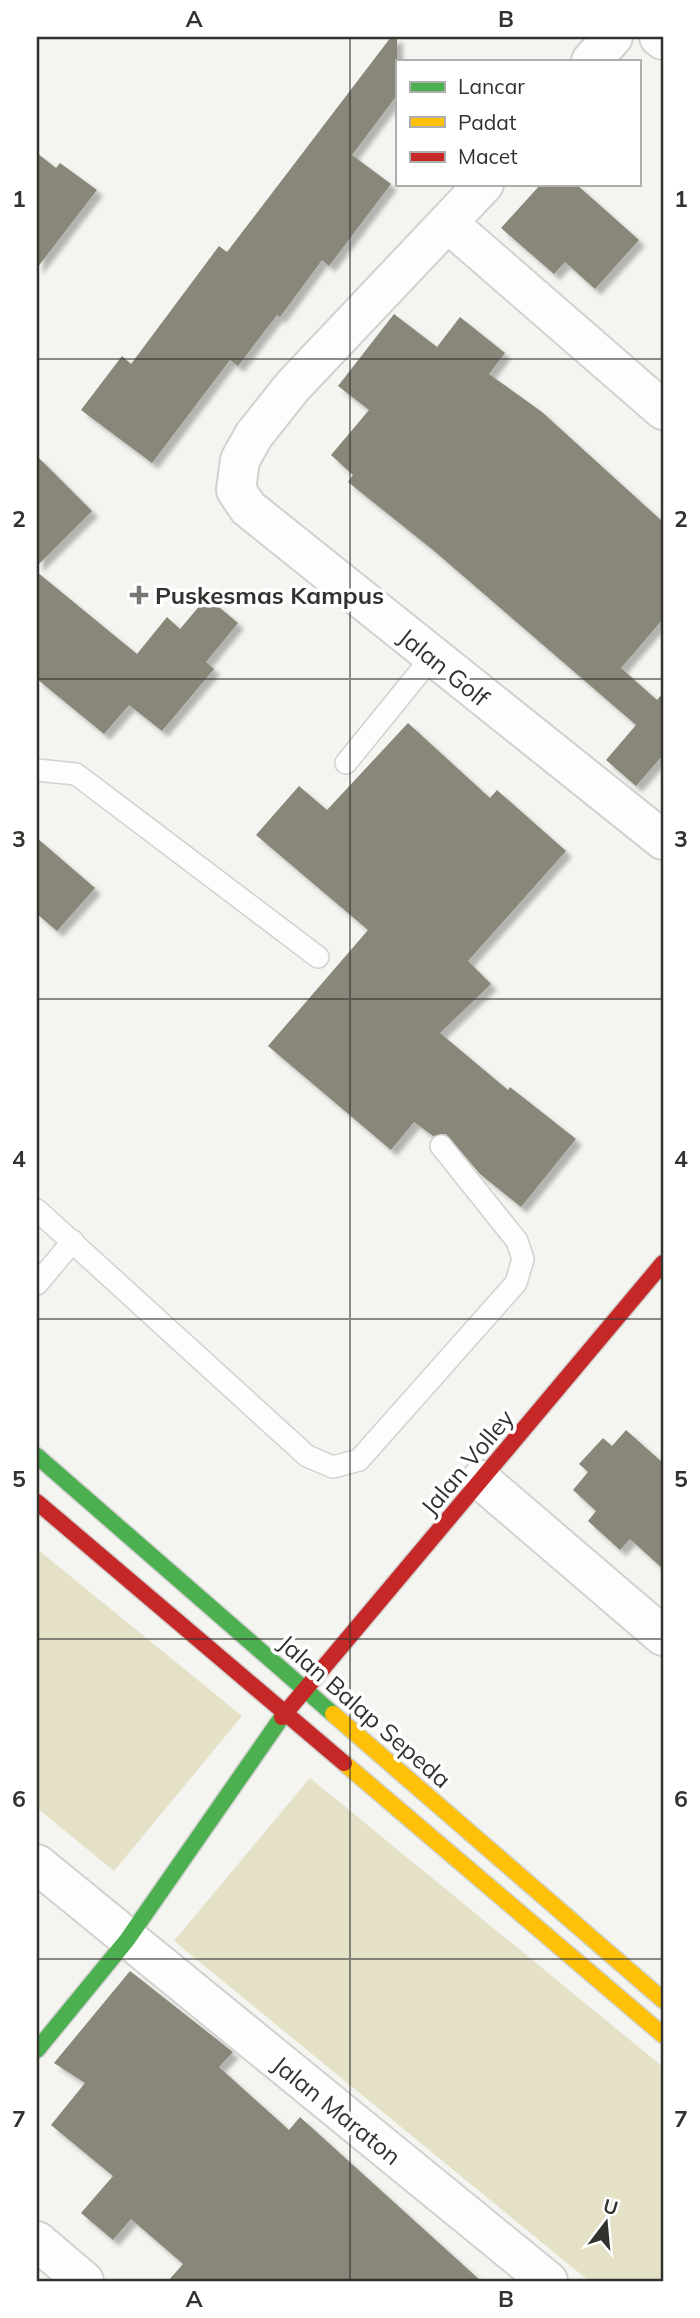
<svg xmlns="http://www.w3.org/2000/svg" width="700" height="2318" viewBox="0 0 700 2318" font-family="Mulish,sans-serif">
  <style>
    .green { fill: #e5e1c7 }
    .building { fill: #898779; filter: url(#shadow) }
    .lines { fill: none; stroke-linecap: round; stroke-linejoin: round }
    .lane-casing { stroke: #d1d1cf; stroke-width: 24 }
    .street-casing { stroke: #d1d1cf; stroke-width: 42 }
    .fast-casing { stroke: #d1d1cf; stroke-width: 19 }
    .slow-casing { stroke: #d1d1cf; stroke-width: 19 }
    .jam-casing { stroke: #d1d1cf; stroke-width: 19 }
    .lane { stroke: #fdfdfd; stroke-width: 21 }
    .street { stroke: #fdfdfd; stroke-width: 38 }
    .fast { stroke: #4caf50; stroke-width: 16 }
    .slow { stroke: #ffc107; stroke-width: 16 }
    .jam { stroke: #c62828; stroke-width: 16 }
    .grid { fill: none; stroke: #32322f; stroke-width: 2; stroke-opacity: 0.55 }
    .poi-dot { fill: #767673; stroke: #fff; stroke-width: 2.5 }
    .labels { text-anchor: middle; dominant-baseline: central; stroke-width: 7; stroke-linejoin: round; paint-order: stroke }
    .poi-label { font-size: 24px; font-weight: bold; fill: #32322f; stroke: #fff; text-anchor: start }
    .street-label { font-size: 24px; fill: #32322f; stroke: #fff }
    .neatline { fill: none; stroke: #32322f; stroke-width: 2.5 }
    .grid-label { font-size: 23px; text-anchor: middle; font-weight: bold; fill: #32322f }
  </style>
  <defs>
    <filter id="shadow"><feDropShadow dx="6" dy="6" stdDeviation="2" flood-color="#0004"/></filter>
  </defs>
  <rect width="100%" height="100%" fill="#f4f4f0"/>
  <g class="green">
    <polygon points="37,1549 242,1716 114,1871 37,1808"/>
    <polygon points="310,1778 663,2067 663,2281 589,2281 174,1941"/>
  </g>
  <g class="building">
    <polygon points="391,37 397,37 397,95 352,155 391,184 329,266 322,260 280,317 277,315 238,366 230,360 152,463 81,410 122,356 131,364 219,246 227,252"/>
    <polygon points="37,153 56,168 60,163 97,190 37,268"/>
    <polygon points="541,184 576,184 639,240 595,289 565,262 554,274 501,228"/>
    <polygon points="394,314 437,347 460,317 505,353 489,374 542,412 663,522 663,619 621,668 657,700 663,693 663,755 636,786 606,760 636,725 433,550 348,482 353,475 331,455 369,410 338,386"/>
    <polygon points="37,456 92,511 37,566"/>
    <polygon points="37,572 137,654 167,617 180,629 207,597 238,623 206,662 214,669 162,731 129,705 104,734 37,679"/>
    <polygon points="408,723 490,798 497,790 566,851 468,961 491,984 440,1033 508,1090 510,1087 576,1139 521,1207 480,1174 446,1134 433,1136 414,1122 391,1150 268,1046 368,930 256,835 299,786 327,810"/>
    <polygon points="37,838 95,888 57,931 37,914"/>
    <polygon points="626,1430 663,1463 663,1569 630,1539 620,1550 588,1521 596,1511 573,1490 588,1472 579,1464 603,1438 612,1446"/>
    <polygon points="130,1971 233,2052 219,2067 289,2130 300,2117 481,2281 168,2281 183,2264 131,2219 113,2240 81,2213 113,2176 51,2125 85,2083 54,2063"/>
  </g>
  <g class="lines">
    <g class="lane-casing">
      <g id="lane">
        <polyline points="346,763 432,657"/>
        <polyline points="37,770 76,774 318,957"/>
        <polyline points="37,1210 307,1456 333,1467 359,1460 516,1283 523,1259 517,1241 441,1146"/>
        <polyline points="37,1284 73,1241"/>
      </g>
    </g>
    <g class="street-casing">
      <g id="street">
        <polyline points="659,37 663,40"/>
        <polyline points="591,61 613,37"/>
        <polyline points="484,184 293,386 254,435 240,460 236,490 248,508 663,840"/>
        <polyline points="449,224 663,410"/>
        <polyline points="481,1480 663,1636"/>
        <polyline points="37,1864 548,2281"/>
        <polyline points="37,2241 84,2281"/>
      </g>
    </g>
    <g class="fast-casing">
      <g id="fast">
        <polyline points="37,1456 333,1714"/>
        <polyline points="37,2050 127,1940 282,1717"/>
      </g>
    </g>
    <g class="slow-casing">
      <g id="slow">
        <polyline points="333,1714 663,2000"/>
        <polyline points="344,1763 663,2035"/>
      </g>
    </g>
    <g class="jam-casing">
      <g id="jam">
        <polyline points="37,1502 344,1763"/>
        <polyline points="282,1717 663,1263"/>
      </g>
    </g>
    <use href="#lane" class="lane"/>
    <use href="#street" class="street"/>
    <use href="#fast" class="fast"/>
    <use href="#slow" class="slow"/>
    <use href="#jam" class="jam"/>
  </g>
  <path class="grid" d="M 350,37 L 350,2281M 37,359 L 663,359M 37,679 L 663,679M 37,999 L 663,999M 37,1319 L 663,1319M 37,1639 L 663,1639M 37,1959 L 663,1959"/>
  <path class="poi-dot" d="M135.5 584.5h7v7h7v7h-7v7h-7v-7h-7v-7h7z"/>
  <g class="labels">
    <g class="poi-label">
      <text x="155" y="595">Puskesmas Kampus</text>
    </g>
    <g class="street-label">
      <text transform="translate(444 667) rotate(39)">Jalan Golf</text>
      <text transform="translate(467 1462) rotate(-50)">Jalan Volley</text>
      <text transform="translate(365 1711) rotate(41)">Jalan Balap Sepeda</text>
      <text transform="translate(337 2110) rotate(39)">Jalan Maraton</text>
    </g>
  </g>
  <rect width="700" height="2318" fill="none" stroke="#ffffff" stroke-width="77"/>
  <rect x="396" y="60" width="245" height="126" fill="#ffffff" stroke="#adadac" stroke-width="2"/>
  <rect x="410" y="82" width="35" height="10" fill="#4caf50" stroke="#adadac" stroke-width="2"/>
  <text x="458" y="94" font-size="21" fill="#32322f">Lancar</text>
  <rect x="410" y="117" width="35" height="10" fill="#ffc107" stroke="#adadac" stroke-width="2"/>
  <text x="458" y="130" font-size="21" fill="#32322f">Padat</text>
  <rect x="410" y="152" width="35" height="10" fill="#c62828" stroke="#adadac" stroke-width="2"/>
  <text x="458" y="164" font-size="21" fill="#32322f">Macet</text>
  <g transform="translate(606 2223) rotate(16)" stroke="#ffffff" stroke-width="5" paint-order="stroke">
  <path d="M0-5L12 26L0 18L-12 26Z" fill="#32322f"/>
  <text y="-10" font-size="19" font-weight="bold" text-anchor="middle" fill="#32322f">U</text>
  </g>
  <rect x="38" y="38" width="624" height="2242" class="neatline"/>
  <g class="grid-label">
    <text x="194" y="27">A</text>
    <text x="506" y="27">B</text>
    <text x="19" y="207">1</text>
    <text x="681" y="207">1</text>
    <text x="19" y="527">2</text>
    <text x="681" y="527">2</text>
    <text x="19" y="847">3</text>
    <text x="681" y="847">3</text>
    <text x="19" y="1167">4</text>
    <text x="681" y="1167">4</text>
    <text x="19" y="1487">5</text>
    <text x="681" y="1487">5</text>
    <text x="19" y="1807">6</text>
    <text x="681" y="1807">6</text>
    <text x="19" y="2127">7</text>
    <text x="681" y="2127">7</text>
    <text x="194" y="2307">A</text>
    <text x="506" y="2307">B</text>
  </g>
</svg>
